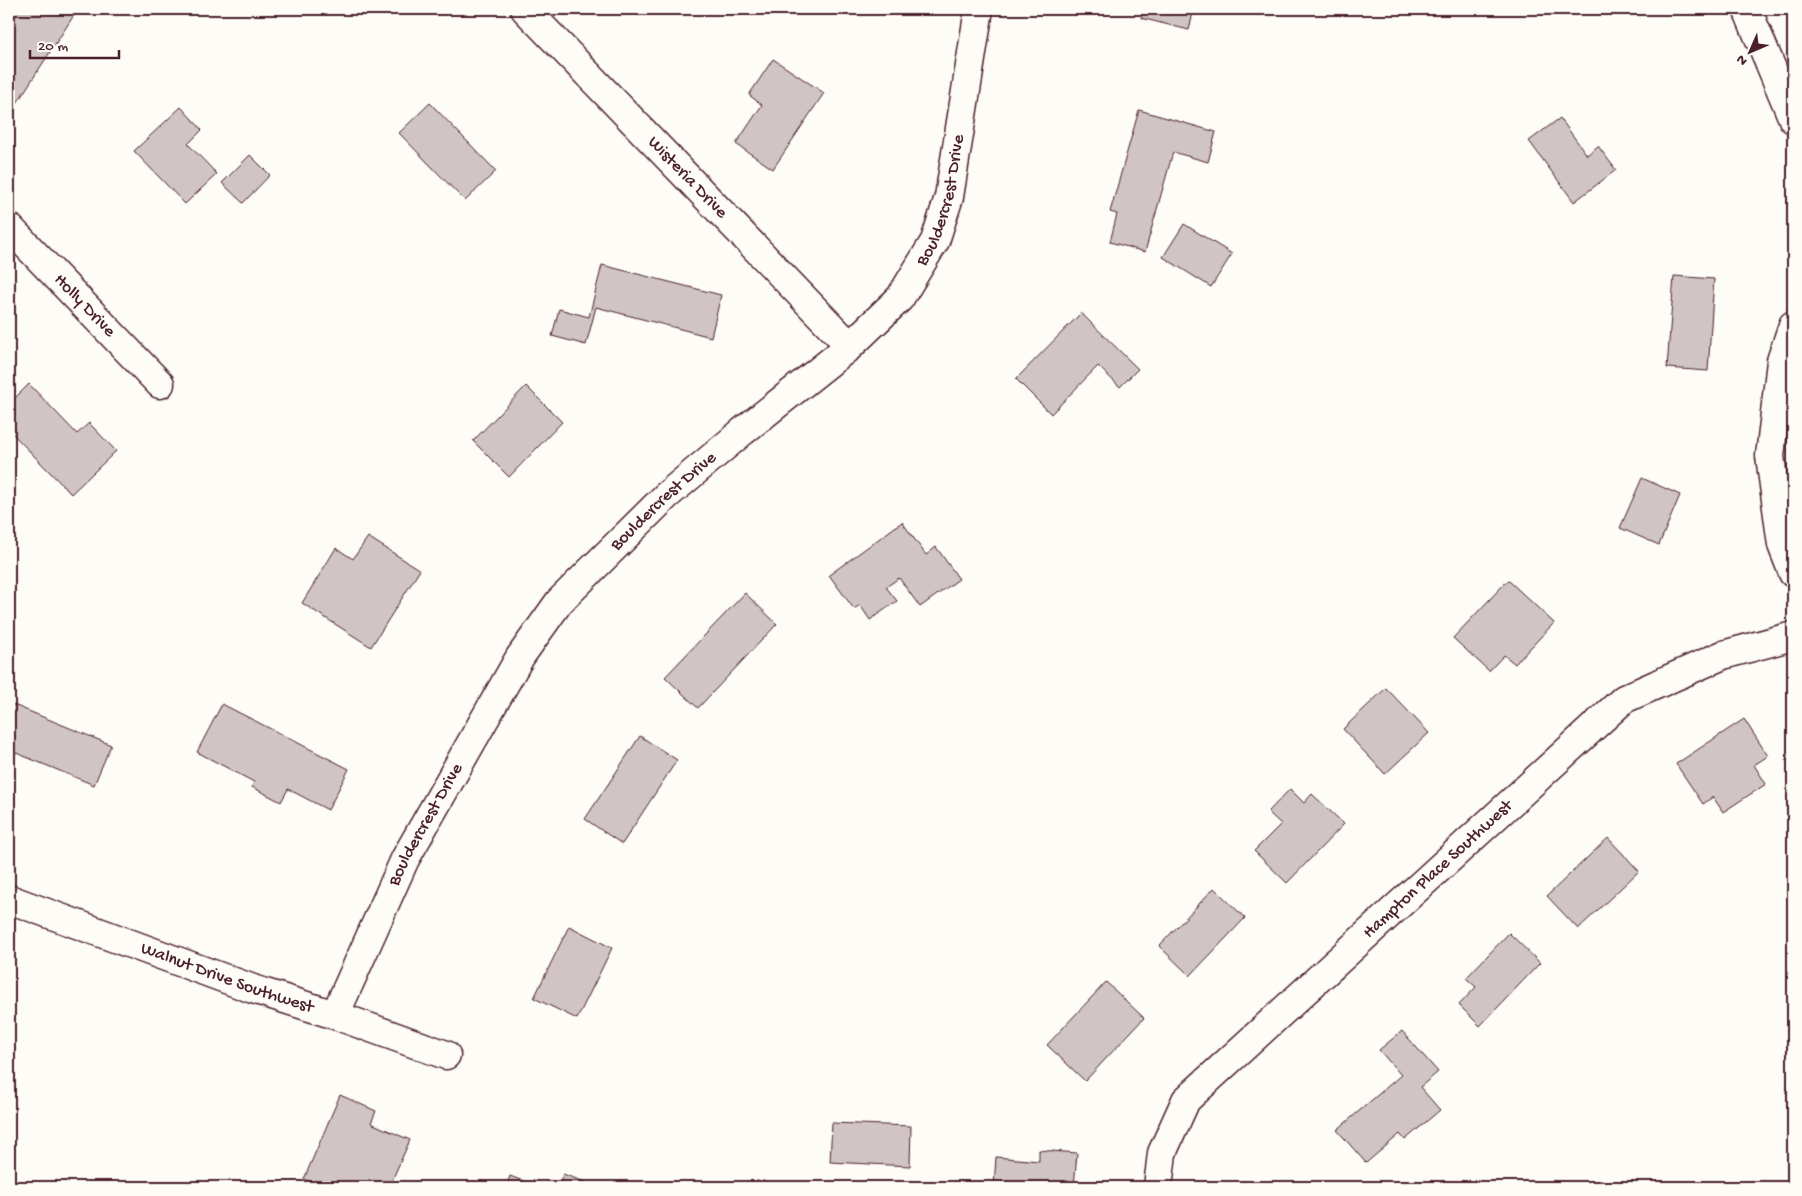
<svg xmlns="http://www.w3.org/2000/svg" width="1802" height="1196" viewBox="0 0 1802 1196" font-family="'Gochi Hand',sans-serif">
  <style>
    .building { fill: #d0c5c4; stroke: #4a1f2b }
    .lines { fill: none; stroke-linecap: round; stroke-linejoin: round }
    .minor-casing { stroke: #4a1f2b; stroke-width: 31 }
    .minor { stroke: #fdfcf7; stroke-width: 28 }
    .labels { text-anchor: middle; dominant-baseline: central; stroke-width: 4; stroke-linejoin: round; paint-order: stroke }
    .street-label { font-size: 18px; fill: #4a1f2b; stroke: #fdfcf7 }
  </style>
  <rect width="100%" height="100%" fill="#fdfcf7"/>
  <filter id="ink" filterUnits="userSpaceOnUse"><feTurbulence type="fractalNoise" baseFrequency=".02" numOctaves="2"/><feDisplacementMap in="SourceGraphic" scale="10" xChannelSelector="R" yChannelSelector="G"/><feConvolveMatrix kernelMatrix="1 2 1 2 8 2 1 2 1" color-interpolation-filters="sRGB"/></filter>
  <g filter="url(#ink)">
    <g class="building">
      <polygon points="9,9 78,9 17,103 9,98"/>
      <polygon points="1143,9 1194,9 1189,30 1141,18"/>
      <polygon points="773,59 824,93 773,169 736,144 762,105 749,95"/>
      <polygon points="430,103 496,171 465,201 399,133"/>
      <polygon points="181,107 202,130 188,144 217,174 185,204 134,151"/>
      <polygon points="1139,110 1216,132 1208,162 1173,152 1145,252 1110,242 1117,214 1110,212"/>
      <polygon points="1560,118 1587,155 1598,146 1616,170 1574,202 1529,141"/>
      <polygon points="250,155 270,175 243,203 222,183"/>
      <polygon points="1184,224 1232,254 1211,287 1163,257"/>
      <polygon points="602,265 721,295 711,337 596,307 586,345 552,336 559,309 589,317"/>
      <polygon points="1674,276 1714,279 1708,371 1667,368"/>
      <polygon points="1081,313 1138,369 1120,387 1098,366 1051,414 1016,379"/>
      <polygon points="29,384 77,434 89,423 116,451 71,494 9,430 9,404"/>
      <polygon points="526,386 562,422 509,477 473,441"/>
      <polygon points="1642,478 1680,495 1659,545 1620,528"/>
      <polygon points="902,522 926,555 936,547 959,579 920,607 899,578 886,587 897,601 870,620 860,605 854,609 829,575"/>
      <polygon points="368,537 420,570 371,647 302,603 336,548 353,559"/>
      <polygon points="1508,580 1554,623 1515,664 1504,655 1489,671 1453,638"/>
      <polygon points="745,593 777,624 698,708 665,677"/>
      <polygon points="1386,688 1429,733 1385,774 1343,729"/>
      <polygon points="9,703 111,745 94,785 9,750"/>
      <polygon points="222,704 349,769 328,810 288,789 281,802 252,787 254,782 197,752"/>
      <polygon points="1744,719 1768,756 1754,765 1766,784 1723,812 1713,797 1703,804 1676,764"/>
      <polygon points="640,736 677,760 622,844 585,819"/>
      <polygon points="1290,789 1304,803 1312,794 1344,824 1287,883 1254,851 1281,824 1268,812"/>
      <polygon points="1608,838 1639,871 1578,929 1547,896"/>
      <polygon points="1214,888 1245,918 1190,976 1159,946"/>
      <polygon points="569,926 612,948 577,1019 534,998"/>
      <polygon points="1509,933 1540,963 1480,1026 1459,1005 1476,987 1466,978"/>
      <polygon points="1106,982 1144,1018 1085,1081 1047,1045"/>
      <polygon points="1402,1031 1438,1072 1420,1087 1440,1110 1405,1140 1400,1134 1366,1163 1337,1130 1401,1075 1379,1050"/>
      <polygon points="340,1095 376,1111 371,1123 410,1140 389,1187 322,1187 304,1179"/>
      <polygon points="832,1123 911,1126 910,1166 830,1162"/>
      <polygon points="1039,1150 1077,1153 1074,1187 994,1187 996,1157 1039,1161"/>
      <polygon points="563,1174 593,1185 592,1187 558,1187"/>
      <polygon points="510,1176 539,1187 506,1187"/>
    </g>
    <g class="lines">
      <g class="minor-casing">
        <g id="minor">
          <path id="s1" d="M 525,9 L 850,346"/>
          <polyline points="1747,9 1793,119"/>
          <path id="s2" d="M 9,227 L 160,384"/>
          <polyline points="1793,325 1781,361 1770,456 1782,545 1793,573"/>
          <path id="s3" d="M 9,899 L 253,989 L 335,1015 L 446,1055"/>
          <path id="s4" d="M 335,1015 L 405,859 L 520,657 L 559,602 L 666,496 L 742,432 L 850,346 L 900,298 L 935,241 L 949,197 L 979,9"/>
          <path id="s5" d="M 1158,1187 L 1162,1153 L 1186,1100 L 1624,699 L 1723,655 L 1793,636"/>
        </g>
      </g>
      <use href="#minor" class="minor"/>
    </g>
  </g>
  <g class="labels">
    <g class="street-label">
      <text stroke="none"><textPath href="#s1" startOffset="234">Wisteria Drive</textPath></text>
      <text stroke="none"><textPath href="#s4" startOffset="1036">Bouldercrest Drive</textPath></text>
      <text stroke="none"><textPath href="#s2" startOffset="109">Holly Drive</textPath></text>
      <text stroke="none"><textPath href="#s4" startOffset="616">Bouldercrest Drive</textPath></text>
      <text stroke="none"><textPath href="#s4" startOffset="211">Bouldercrest Drive</textPath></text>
      <text stroke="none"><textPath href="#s5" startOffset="434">Hampton Place Southwest</textPath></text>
      <text stroke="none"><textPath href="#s3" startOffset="232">Walnut Drive Southwest</textPath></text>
    </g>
  </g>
  <rect width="1802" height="1196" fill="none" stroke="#fdfcf7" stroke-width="30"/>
  <rect x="15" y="15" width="1772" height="1166" fill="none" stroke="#4a1f2b" stroke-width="2" filter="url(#ink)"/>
  <g transform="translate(1750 52) rotate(225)" stroke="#fdfcf7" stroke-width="4" paint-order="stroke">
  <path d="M0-4L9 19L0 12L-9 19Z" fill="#4a1f2b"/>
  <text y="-8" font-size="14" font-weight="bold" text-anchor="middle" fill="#4a1f2b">N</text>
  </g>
  <path d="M30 50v8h89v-8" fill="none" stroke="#4a1f2b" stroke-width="2.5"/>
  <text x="38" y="50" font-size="15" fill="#4a1f2b" stroke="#fdfcf7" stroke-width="4" paint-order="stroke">20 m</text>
</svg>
